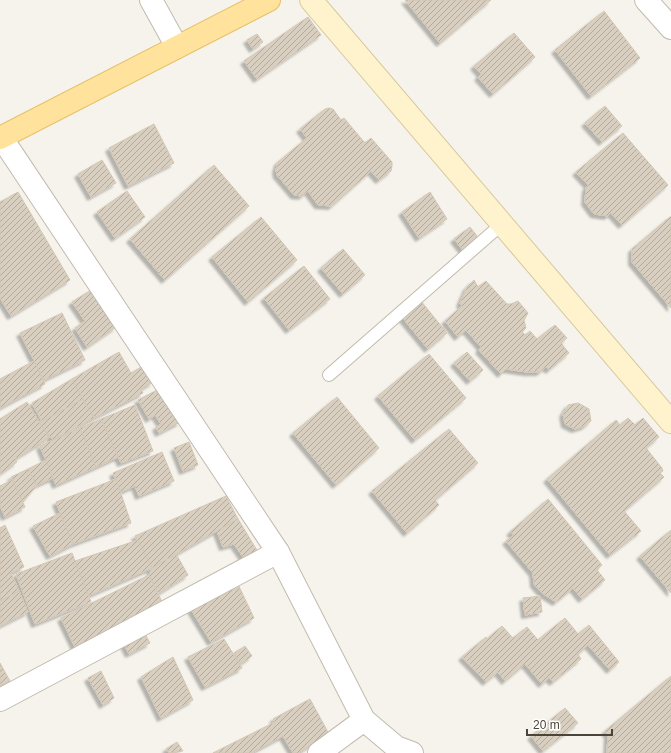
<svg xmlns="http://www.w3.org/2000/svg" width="671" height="753" viewBox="0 0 671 753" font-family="Helvetica,sans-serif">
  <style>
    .building { fill: url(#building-hatch); stroke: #d3c7b4; filter: url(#shadow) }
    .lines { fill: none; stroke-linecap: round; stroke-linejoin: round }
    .lane-casing { stroke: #c2bbae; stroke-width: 14 }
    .street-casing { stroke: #c2bbae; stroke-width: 24 }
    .secondary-casing { stroke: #d6c79b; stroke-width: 24 }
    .primary-casing { stroke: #e6c16a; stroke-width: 24 }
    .lane { stroke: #fff; stroke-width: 12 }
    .street { stroke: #fff; stroke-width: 22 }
    .secondary { stroke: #fff3cd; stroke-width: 22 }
    .primary { stroke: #ffe39c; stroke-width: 22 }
  </style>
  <defs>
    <pattern id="building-hatch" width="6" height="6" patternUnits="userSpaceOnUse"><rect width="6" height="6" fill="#d8cfc1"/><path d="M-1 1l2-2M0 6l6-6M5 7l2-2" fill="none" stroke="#b1aa9e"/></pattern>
    <filter id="shadow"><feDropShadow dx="-3.5" dy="3.5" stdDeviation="1" flood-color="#0004"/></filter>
  </defs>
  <rect width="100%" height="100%" fill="#f6f3ec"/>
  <g class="building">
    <polygon points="405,0 491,0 440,43"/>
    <polygon points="604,11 640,58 591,96 555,50"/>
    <polygon points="308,17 321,35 257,79 244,61"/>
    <polygon points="514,33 535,57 493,94 478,77 481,74 474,66"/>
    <polygon points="257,34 263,42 253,49 247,40"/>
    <polygon points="605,106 622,126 602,142 585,123"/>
    <polygon points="329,108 333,109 341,120 344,118 365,143 371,138 392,162 392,166 391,171 379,180 371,171 332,206 318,205 308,191 302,196 294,195 277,175 276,170 278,162 307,138 300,129 325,109"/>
    <polygon points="154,124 174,163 128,186 109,148"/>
    <polygon points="623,133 668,185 622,225 611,213 608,216 594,214 585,202 586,188 588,185 576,172"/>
    <polygon points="102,160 116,183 91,197 78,174"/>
    <polygon points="214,165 249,206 165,280 130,239"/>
    <polygon points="127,191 145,217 115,238 97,212"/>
    <polygon points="18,192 70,280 11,316 0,298 0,202"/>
    <polygon points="430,192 447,219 419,238 402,212"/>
    <polygon points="671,216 671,308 632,262 632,249"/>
    <polygon points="261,217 297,260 248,302 212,257"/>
    <polygon points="470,227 481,241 465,253 454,239"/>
    <polygon points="343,249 365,275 343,294 321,268"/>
    <polygon points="304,266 330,299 289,330 264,298"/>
    <polygon points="474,280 478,287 486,281 507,304 511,304 518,301 528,313 524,320 526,328 522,332 525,335 530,331 537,339 555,325 567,338 561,343 569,353 549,370 546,367 540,372 527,372 506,369 501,374 479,350 481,347 466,330 458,337 445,321 462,306 460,303 467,287"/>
    <polygon points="91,290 116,327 87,347 75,328 85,321 72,302"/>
    <polygon points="420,300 447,333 428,349 401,316"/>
    <polygon points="62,313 85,360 44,380 20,333"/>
    <polygon points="119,352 131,373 143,366 153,382 141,389 143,393 94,418 72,379"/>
    <polygon points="467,352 483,370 470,381 454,363"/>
    <polygon points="429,354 466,398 415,440 378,396"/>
    <polygon points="34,361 45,384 0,408 0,379"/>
    <polygon points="72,379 83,399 42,422 32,403"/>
    <polygon points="161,388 180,422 159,433 156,427 161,424 155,415 149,419 138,400"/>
    <polygon points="337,397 379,448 336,485 293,433"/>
    <polygon points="83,399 94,418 53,440 39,423"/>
    <polygon points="27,402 49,438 15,459 17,462 0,474 0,419"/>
    <polygon points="578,403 589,409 591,421 585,426 575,429 565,424 563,414 568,405"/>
    <polygon points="135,405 153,451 121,463 101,419"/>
    <polygon points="628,418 635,425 643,418 659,437 646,448 662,468 663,471 660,473 664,477 624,511 641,531 610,555 547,479 616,420 620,425"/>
    <polygon points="101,419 118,457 96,467 80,428"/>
    <polygon points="80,428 96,467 56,485 40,446"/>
    <polygon points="449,429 478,463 435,500 439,505 407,533 372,491"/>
    <polygon points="189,442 198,465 183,471 174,448"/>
    <polygon points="162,452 174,481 139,496 135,486 121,492 113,473"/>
    <polygon points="46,460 53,478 37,485 28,469"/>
    <polygon points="28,469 37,485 23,502 11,477"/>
    <polygon points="116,479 131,523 73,544 56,502"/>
    <polygon points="12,480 25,507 5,517 0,505 0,486"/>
    <polygon points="226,496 238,519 152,568 135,536"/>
    <polygon points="548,499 602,565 597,570 605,580 582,599 573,588 556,602 542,593 534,584 533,573 506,541 514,535 510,532"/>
    <polygon points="60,513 73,544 50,556 33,526"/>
    <polygon points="238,519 258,552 245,560 234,544 223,547 217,531"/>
    <polygon points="5,525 24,567 11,573 19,591 0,601 0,528"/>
    <polygon points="671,530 671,593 640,556"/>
    <polygon points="138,540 152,568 88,596 75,561"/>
    <polygon points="72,553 91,602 35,624 16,574"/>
    <polygon points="176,554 188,575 158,594 149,575 152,568"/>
    <polygon points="149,575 164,606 76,649 61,618"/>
    <polygon points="236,580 254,618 211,642 189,606"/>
    <polygon points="19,591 28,612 0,626 0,601"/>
    <polygon points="540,596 542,612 525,615 523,598"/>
    <polygon points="565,618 578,634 589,625 619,662 610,670 588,645 578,654 581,659 553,682 549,678 542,684 525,664 505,681 498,672 486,682 462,657 486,637 487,639 502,626 513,638 527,627 538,640"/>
    <polygon points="144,632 150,643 129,654 123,642"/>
    <polygon points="224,639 242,668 205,687 188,657"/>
    <polygon points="245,646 252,656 241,664 234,653"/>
    <polygon points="173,657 193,700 161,718 141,677"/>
    <polygon points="0,663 10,681 0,686"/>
    <polygon points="101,671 114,698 103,705 88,678"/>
    <polygon points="671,676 671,753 607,753 608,735 605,731"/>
    <polygon points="310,699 329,734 298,753 293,753 283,736 251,753 213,753 275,722 273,719"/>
    <polygon points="565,708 578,723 543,751 531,736"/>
    <polygon points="177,742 183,751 169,753 166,749"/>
  </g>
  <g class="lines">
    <g class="lane-casing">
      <polyline id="lane" points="329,375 502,224"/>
    </g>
    <g class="street-casing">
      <g id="street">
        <polyline points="151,0 177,47"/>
        <polyline points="646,0 671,28"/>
        <polyline points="1,137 278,552 364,720 396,747 412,753"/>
        <polyline points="0,700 278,552"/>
        <polyline points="319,753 364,720"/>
      </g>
    </g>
    <g class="secondary-casing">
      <polyline id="secondary" points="311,0 671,422"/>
    </g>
    <g class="primary-casing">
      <polyline id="primary" points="0,138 269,0"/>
    </g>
    <use href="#lane" class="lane"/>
    <use href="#street" class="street"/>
    <use href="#secondary" class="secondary"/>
    <use href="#primary" class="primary"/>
  </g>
  <path d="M527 729v6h85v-6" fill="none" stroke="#4b4439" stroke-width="2"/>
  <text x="533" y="729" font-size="12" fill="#4b4439" stroke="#ffffff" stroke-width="3" paint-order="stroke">20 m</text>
</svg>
